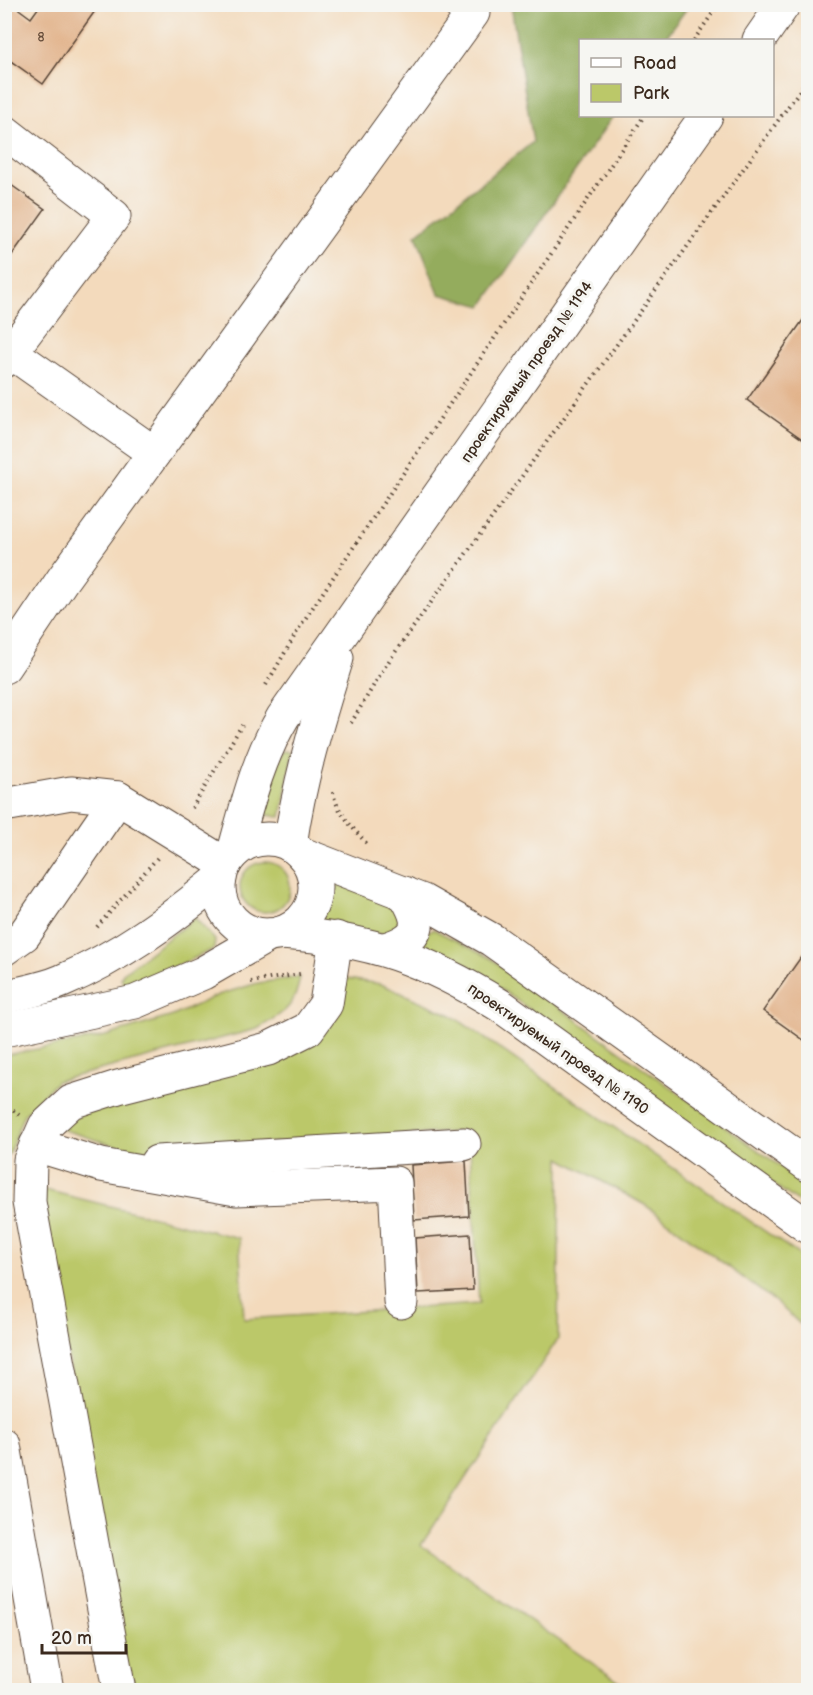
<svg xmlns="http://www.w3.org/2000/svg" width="813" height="1695" viewBox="0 0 813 1695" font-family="'Balsamiq Sans',sans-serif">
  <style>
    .green { fill: #bbc869; stroke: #7b7944; stroke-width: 1.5 }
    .forest { fill: #94ac5d; stroke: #686b3e; stroke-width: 1.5 }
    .building { fill: #e2b38b }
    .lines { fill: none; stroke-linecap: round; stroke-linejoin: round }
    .minor-casing { stroke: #574436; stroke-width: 35 }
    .path { stroke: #574436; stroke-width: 4; stroke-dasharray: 1.5 4.5; stroke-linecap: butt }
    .minor { stroke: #fff; stroke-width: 33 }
    .labels { text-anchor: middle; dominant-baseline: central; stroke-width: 6; stroke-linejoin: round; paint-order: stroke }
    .number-label { font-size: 12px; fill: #654c39 }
    .street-label { font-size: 15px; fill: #3b2a1e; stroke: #f6f6f2 }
  </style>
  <rect width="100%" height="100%" fill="#f6f6f2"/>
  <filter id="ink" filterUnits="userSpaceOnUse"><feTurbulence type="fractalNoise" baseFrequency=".0167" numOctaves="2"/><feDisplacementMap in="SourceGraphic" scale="12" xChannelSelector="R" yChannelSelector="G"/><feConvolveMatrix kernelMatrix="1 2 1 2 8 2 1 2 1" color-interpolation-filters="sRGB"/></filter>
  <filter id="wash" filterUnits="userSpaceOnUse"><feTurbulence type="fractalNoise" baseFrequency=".008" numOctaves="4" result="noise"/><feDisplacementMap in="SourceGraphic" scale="24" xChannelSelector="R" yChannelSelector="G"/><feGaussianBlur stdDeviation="1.35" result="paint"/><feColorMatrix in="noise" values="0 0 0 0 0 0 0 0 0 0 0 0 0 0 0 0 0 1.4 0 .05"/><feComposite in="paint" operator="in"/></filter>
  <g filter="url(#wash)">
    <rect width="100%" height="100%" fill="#f3dabc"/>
    <g class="green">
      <polygon points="289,749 293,751 281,817 261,814 265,781 284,750"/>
      <circle cx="265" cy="887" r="25"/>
      <polygon points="336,883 385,897 407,916 391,936 322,925 320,919 329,887"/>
      <polygon points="195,918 215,940 214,949 126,989 121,978 123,973"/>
      <polygon points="433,929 490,958 808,1186 808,1209 470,967 424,945 427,932"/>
      <path d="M 300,977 C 295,1009 283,1013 257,1029 L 57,1081 L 23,1116 L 9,1154 L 5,1155 L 5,1055 L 102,1037 L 173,1016 L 218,995 L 258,983 Z"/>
      <polygon points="340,978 381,984 451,1015 808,1261 808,1331 777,1303 645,1205 560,1158 558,1339 421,1545 631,1690 129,1690 37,1188 239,1238 244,1319 479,1304 469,1131 133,1151 54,1127 79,1108 277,1054"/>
    </g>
    <polygon class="forest" points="511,5 689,5 664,40 580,40 580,116 613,116 482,306 439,294 416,235 533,142"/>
    <g id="blocks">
      <g class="building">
        <polygon points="4,4 12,4 31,18 41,4 100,4 43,84 4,56"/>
        <polygon points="4,180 45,209 4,266"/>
        <polygon points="808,313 808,443 747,400"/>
        <polygon points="808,947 808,1043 763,1011"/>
        <polygon points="466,1161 469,1216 414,1220 411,1165"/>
        <polygon points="470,1234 473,1290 418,1293 415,1238"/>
      </g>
    </g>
  </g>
  <g filter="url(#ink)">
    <use href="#blocks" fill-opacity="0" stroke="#574436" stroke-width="1.5"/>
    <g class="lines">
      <g class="minor-casing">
        <g id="minor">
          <polyline points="759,40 784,4"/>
          <polyline points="4,131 114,216 4,361"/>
          <polyline points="12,353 154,453"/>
          <polyline points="4,667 63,579 473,13 460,4"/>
          <polyline points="4,805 71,793 118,798 225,864"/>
          <circle cx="267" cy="887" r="48"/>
          <path d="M 290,845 C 299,781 318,719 337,658"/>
          <path d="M 234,852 C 247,805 258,759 283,717 L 706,116"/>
          <polyline points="302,854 423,901 492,940 808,1165"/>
          <path d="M 281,933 C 371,939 425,959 501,1006 L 808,1227"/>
          <polyline points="4,949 24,935 118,798"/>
          <path d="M 385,949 C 421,938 424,924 404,893"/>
          <path d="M 4,997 C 23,992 44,989 62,981 C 121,956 170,920 220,879"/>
          <polyline points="4,1030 135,1002 203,973 269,935"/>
          <polyline points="36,1145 101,1165 236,1189 395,1183 401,1302"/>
          <polyline points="157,1162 464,1144"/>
          <polyline points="4,1445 47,1690"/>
          <polyline points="119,1690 29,1202 30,1160 45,1126 71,1102 118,1087 268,1049 308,1029 326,1004 336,938"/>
        </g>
      </g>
      <g class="path">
        <polyline points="694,40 719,4"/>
        <polyline points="266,685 301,625 644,116"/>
        <polyline points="351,723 386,665 808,79"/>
        <path d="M 333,792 C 337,813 354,829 368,845"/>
        <polyline points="192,808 242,725"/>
        <polyline points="97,927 159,856"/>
        <polyline points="251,982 300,974"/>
        <polyline points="4,1103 19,1115"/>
      </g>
      <use href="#minor" class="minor"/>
    </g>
  </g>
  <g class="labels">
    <g class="number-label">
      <text x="41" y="37">8</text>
    </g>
    <g class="street-label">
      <text transform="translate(527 372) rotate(-55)">проектируемый проезд № 1194</text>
      <text transform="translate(558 1049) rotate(35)">проектируемый проезд № 1190</text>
    </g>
  </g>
  <rect width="813" height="1695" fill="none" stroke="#f6f6f2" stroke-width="24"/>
  <rect x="579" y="39" width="195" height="78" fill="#f6f6f2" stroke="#aba49d" stroke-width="1.5"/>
  <rect x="591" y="58" width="30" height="9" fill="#ffffff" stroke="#aba49d" stroke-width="1.5"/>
  <text x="633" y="69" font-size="18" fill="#3b2a1e">Road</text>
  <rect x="591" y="84" width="30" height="18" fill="#bbc869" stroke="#aba49d" stroke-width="1.5"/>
  <text x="633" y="99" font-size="18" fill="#3b2a1e">Park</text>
  <path d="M42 1644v9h84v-9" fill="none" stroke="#3b2a1e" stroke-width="3"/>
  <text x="51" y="1644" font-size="18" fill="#3b2a1e" stroke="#f6f6f2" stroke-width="4.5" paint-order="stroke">20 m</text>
</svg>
